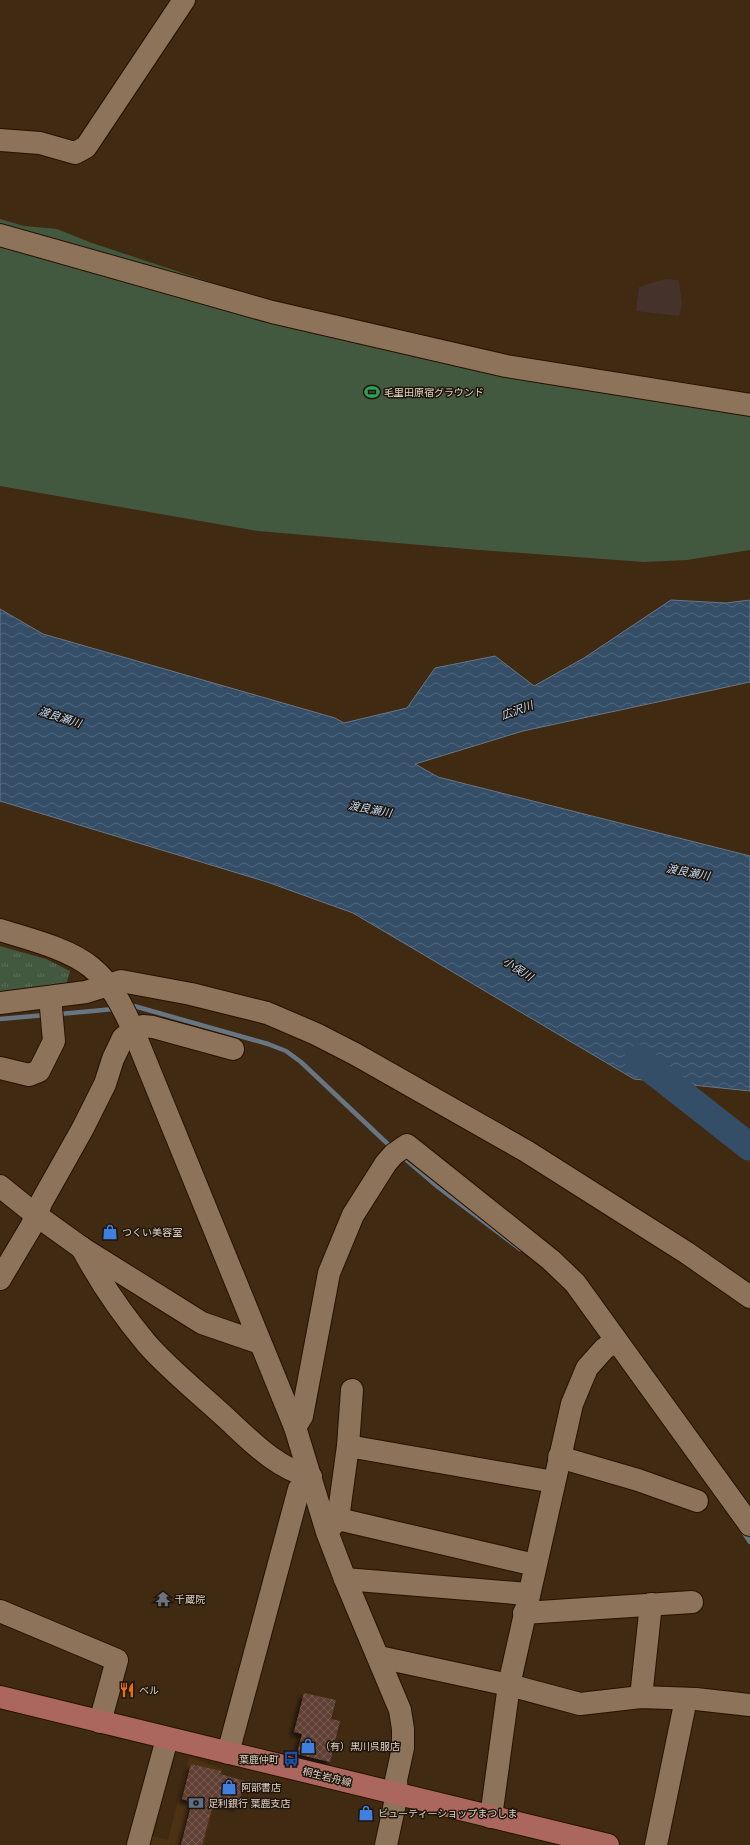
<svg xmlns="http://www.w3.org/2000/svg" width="750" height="1845" viewBox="0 0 750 1845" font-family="Montserrat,'Noto Sans JP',sans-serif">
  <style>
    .built { fill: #4d3113 }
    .industrial { fill: #45322b }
    .grass { fill: url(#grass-tufts) }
    .garden { fill: #42583f }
    .water { fill: url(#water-waves); stroke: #687583 }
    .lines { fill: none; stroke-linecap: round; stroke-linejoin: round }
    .stream { stroke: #687583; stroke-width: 4.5 }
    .river { stroke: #344e67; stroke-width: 28 }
    .building { fill: url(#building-cross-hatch); filter: url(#shadow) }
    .minor-casing { stroke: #261200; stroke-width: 24 }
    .major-casing { stroke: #261200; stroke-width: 24 }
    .minor { stroke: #8c7359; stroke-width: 22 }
    .major { stroke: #ab665d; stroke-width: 22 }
    .labels { text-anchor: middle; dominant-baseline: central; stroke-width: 3; stroke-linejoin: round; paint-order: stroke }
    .poi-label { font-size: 10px; fill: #e0d1c4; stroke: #1f150b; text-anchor: start }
    .street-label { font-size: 10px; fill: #e0d1c4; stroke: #1f150b }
    .water-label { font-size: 11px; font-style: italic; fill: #c2defb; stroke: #1f150b }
  </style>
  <defs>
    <pattern id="grass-tufts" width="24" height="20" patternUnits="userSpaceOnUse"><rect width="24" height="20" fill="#42583f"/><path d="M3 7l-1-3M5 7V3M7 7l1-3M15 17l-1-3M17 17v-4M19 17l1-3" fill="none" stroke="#5d6f59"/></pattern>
    <pattern id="water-waves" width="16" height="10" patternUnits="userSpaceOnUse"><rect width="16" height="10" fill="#344e67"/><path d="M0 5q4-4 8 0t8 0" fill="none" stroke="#51667b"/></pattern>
    <pattern id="building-cross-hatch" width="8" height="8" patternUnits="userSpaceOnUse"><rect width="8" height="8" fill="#614136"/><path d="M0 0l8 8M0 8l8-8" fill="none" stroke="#775b51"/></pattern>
    <filter id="shadow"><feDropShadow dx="-3.5" dy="3.5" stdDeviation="2" flood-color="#0009"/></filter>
  </defs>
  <rect width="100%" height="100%" fill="#402a12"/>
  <polygon class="built" points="189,1757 223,1769 204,1845 148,1845 151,1836 168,1840"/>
  <polygon class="industrial" points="665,279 679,280 682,305 679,316 636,311 639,287"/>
  <polygon class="grass" points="0,946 46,959 70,971 67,982 59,990 0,996"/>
  <polygon class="garden" points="0,219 24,226 57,229 92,243 252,296 331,316 565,368 689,383 750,394 750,550 687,560 644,562 467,549 258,531 0,486"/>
  <polygon class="water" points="671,600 726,603 750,600 750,682 523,731 415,764 438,777 750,856 750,1091 634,1079 353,913 267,882 0,801 0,609 43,634 335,718 344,723 407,708 435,668 495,656 534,686 584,658"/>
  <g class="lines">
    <g class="stream">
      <polyline points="134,1006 268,1044 286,1051 301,1062 392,1148"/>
      <polyline points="60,1014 114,1009"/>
      <polyline points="0,1019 46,1015"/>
      <polyline points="403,1157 438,1187 520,1249"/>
      <polyline points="742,1530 750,1542"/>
    </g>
    <polyline class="river" points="638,1059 750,1147"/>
  </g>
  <g class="building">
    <polygon points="304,1693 336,1700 331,1719 340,1721 330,1762 297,1754 302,1734 294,1732"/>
    <polygon points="191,1764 221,1771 220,1774 245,1781 238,1807 214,1800 202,1845 181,1845 192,1802 182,1799"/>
  </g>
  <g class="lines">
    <g class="minor-casing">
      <g id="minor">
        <polyline points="0,140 40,143 75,153 86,147 184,0"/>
        <polyline points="0,235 272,312 506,366 750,405"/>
        <path d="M 0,930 C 28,939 67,948 91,967 C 111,983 123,1007 133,1030 L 295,1427 L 327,1532 L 345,1579 L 400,1710 L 403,1729 L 403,1748 L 396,1780 L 397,1794 L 386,1845"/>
        <polyline points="0,1003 86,992 121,981 191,994 267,1013 316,1034 355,1054 526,1151 687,1253 750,1297"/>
        <polyline points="0,1068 29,1075 39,1071 54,1041 50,997"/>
        <polyline points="0,1186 36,1215 82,1248 202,1323 260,1343"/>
        <path d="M 82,1248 C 100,1282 122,1314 147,1344 C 170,1370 199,1393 225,1417 C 251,1441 276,1468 311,1477"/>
        <polyline points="0,1279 31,1227 42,1201 83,1128 105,1084 113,1059 123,1038 133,1030 143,1026 153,1027 233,1049"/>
        <polyline points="295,1427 302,1416 329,1273 353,1215 386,1163 394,1154 407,1145 551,1260 575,1283 750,1525"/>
        <polyline points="348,1446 554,1482"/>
        <polyline points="559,1457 638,1480 697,1501"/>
        <polyline points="338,1519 535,1565"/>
        <polyline points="328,1530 338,1519 348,1446 352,1390"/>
        <polyline points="345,1579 528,1594"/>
        <polyline points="0,1611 117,1660 100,1722"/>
        <polyline points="524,1613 692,1602"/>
        <polyline points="379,1657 509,1685 580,1704 641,1697 696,1699 750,1705"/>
        <polyline points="641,1697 651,1604"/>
        <polyline points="228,1753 299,1489 311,1477"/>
        <polyline points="491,1817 509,1685 572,1404 587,1368 604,1349 616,1340"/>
        <polyline points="138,1845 167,1739"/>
        <polyline points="656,1845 686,1699"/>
      </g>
    </g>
    <g class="major-casing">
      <polyline id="major" points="0,1697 608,1845"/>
    </g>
    <use href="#minor" class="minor"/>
    <use href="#major" class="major"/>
  </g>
  <defs>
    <g id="stadium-bare" transform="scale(1.2)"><path d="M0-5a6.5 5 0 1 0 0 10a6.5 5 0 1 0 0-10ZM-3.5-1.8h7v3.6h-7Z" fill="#2e9e5b" stroke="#1f150b" stroke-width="2.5" paint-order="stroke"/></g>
    <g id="shop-bare" transform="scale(1.2)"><path d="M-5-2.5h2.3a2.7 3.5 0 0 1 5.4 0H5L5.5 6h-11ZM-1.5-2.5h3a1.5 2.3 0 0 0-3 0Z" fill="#3f7fe0" stroke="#1f150b" stroke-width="2.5" paint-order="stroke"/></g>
    <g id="temple-bare" transform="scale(1.2)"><path d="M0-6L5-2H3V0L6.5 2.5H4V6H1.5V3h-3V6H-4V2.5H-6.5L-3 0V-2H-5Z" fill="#6b7280" stroke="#1f150b" stroke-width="2.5" paint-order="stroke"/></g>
    <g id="restaurant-bare" transform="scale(1.2)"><path d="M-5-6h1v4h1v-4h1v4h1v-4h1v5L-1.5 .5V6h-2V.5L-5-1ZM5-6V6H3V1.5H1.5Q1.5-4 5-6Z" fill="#e8710a" stroke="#1f150b" stroke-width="2.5" paint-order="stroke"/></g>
    <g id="bus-bare" transform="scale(1.2)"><path d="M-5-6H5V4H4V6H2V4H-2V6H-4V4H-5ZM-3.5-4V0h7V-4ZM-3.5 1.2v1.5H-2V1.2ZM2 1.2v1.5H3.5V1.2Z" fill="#1a4fb4" stroke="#1f150b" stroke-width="2.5" paint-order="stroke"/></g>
    <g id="bank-bare" transform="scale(1.2)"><path d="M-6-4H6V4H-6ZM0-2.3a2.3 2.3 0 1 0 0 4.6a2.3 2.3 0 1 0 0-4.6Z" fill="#5c6f8a" stroke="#1f150b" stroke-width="2.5" paint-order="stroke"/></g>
  </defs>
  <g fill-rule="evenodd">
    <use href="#stadium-bare" x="372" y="392"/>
    <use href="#shop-bare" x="110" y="1232"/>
    <use href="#temple-bare" x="163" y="1599"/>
    <use href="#restaurant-bare" x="127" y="1690"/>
    <use href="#shop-bare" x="308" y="1746"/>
    <use href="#bus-bare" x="291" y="1759"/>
    <use href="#shop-bare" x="229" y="1787"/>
    <use href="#bank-bare" x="196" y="1803"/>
    <use href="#shop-bare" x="366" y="1813"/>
  </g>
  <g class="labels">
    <g class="poi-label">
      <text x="384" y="392">毛里田原宿グラウンド</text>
      <text x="122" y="1232">つくい美容室</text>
      <text x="175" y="1599">千蔵院</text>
      <text x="139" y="1690">ベル</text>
      <text x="320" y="1746">（有）黒川呉服店</text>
      <text x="279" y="1759" text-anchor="end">葉鹿仲町</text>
      <text x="241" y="1787">阿部書店</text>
      <text x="208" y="1803">足利銀行 葉鹿支店</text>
      <text x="378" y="1813">ビューティーショップまつしま</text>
    </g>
    <g class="street-label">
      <text transform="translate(327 1777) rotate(14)">桐生岩舟線</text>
    </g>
    <g class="water-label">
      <text transform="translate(517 710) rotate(-20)">広沢川</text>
      <text transform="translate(60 717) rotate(18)">渡良瀬川</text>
      <text transform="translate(370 809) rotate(11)">渡良瀬川</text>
      <text transform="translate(688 872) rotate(11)">渡良瀬川</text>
      <text transform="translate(518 969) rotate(33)">小俣川</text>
    </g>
  </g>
</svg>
